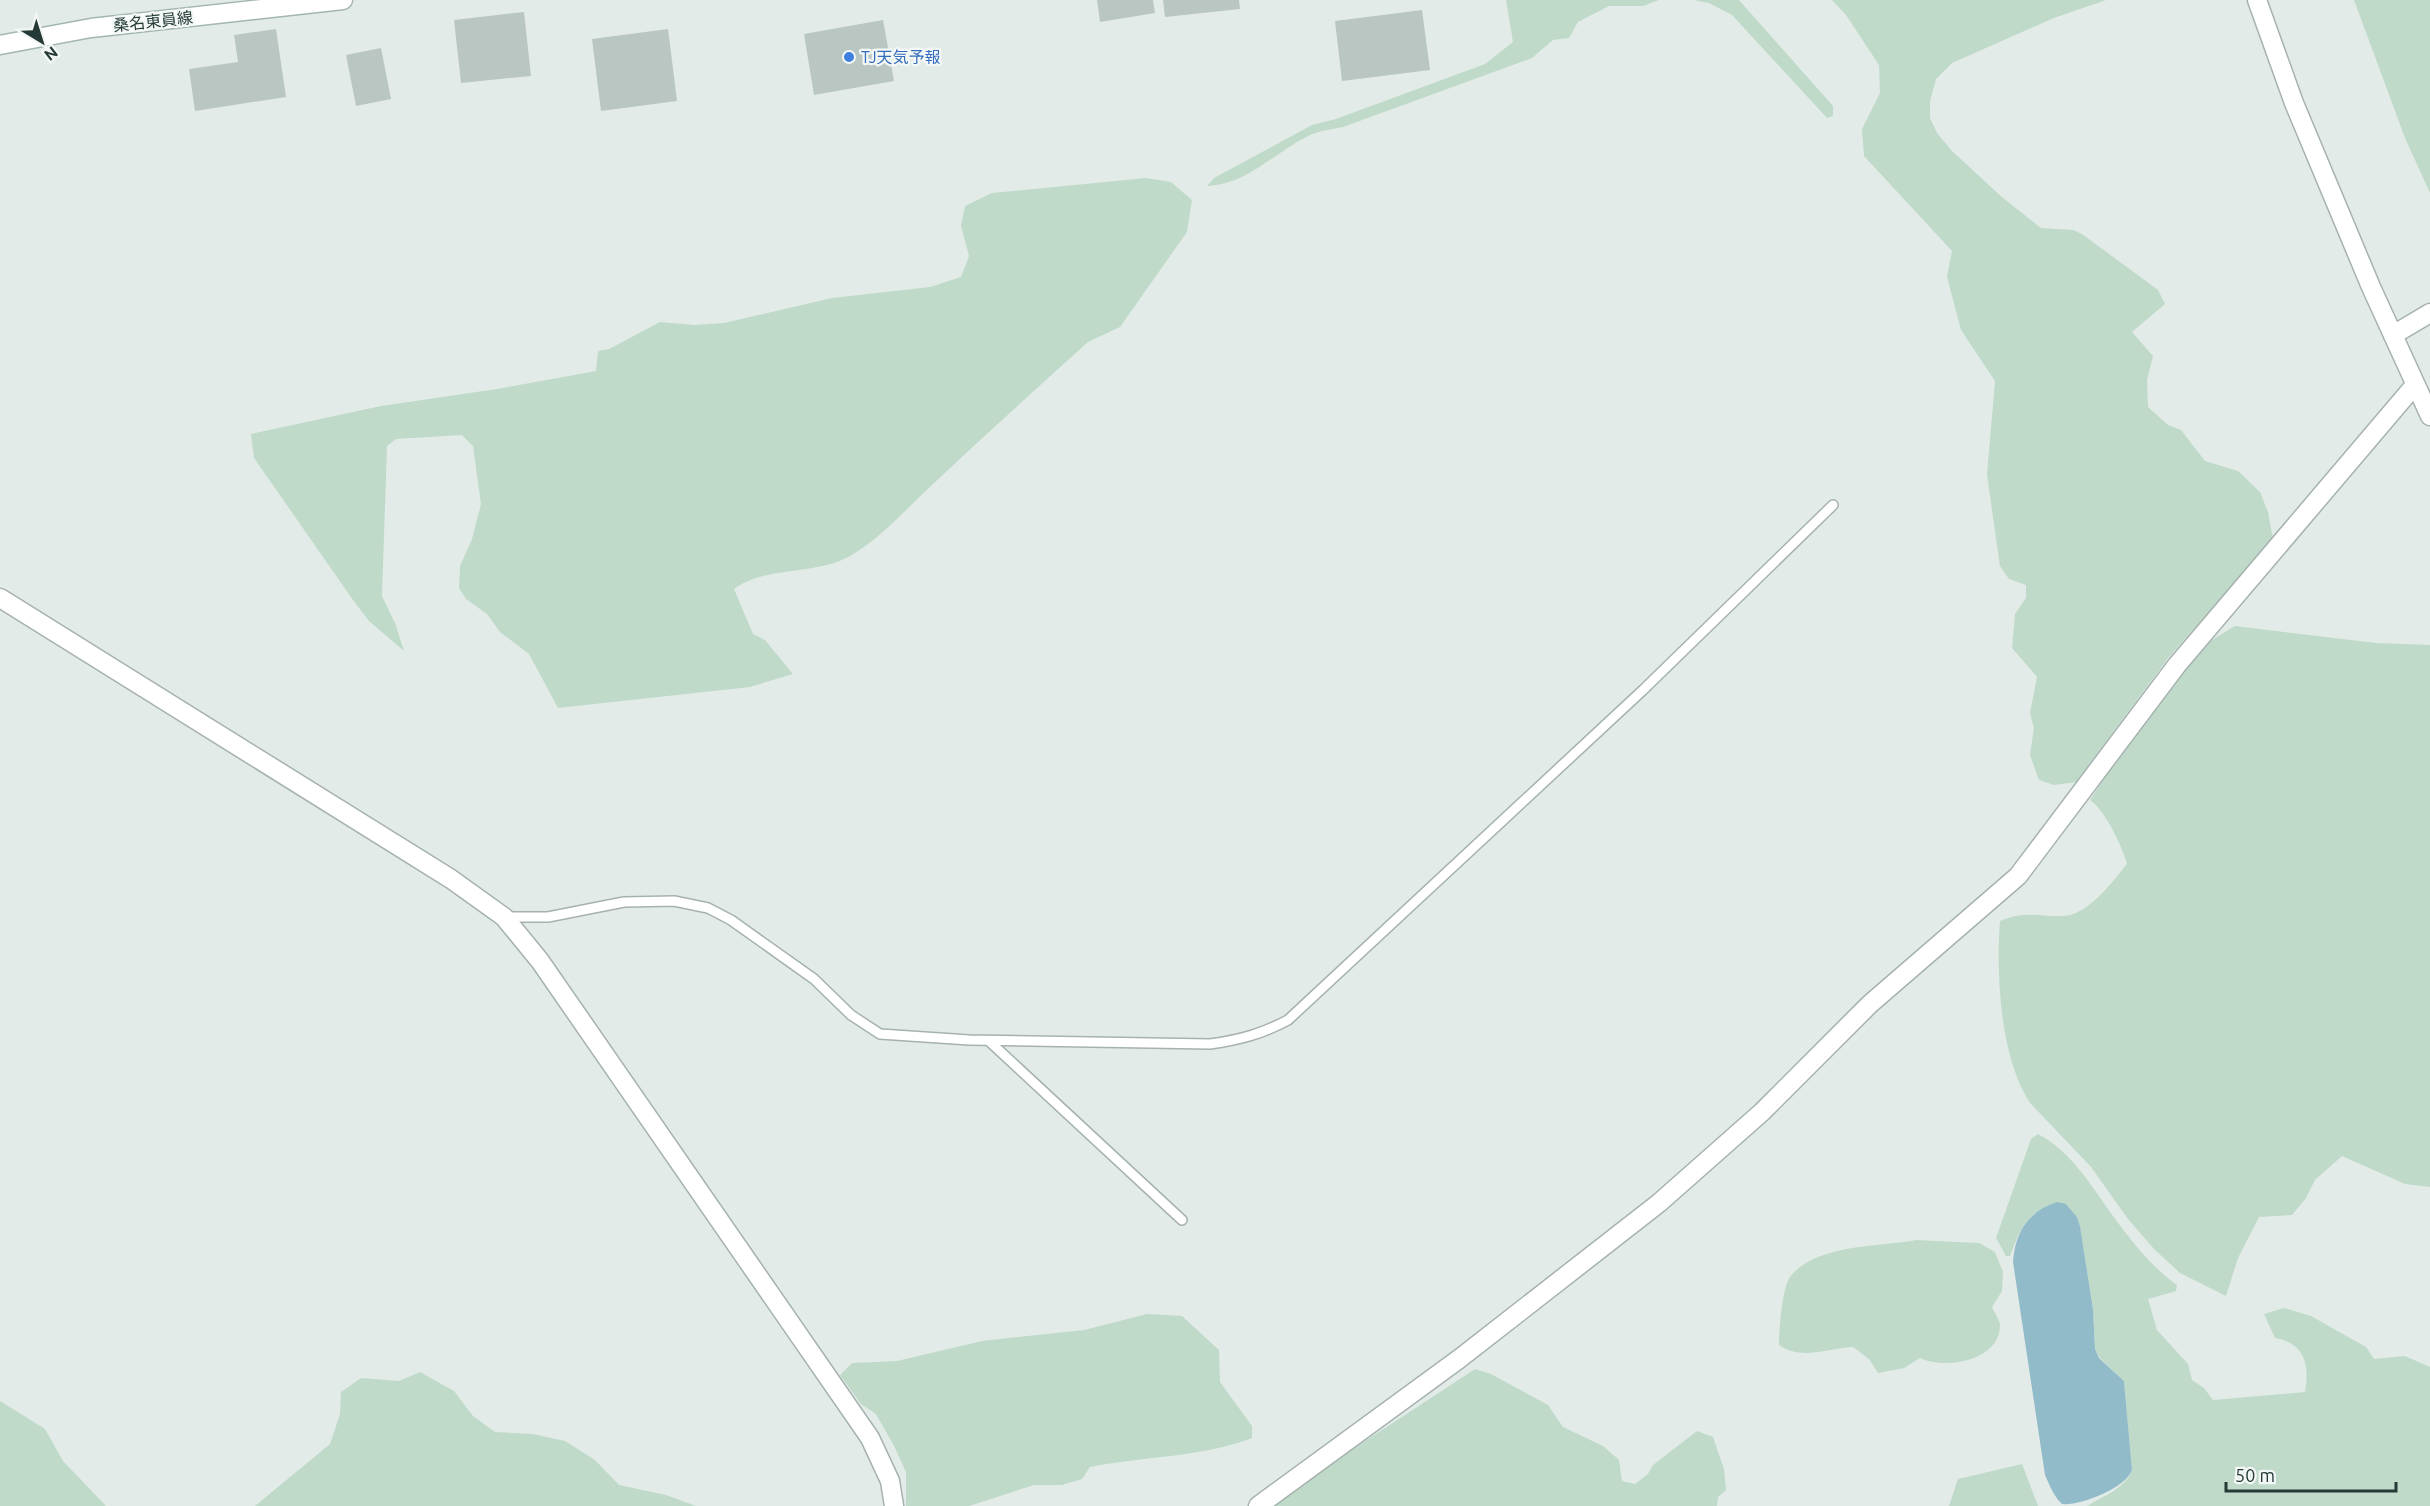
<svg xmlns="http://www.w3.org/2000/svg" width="2430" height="1506" viewBox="0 0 2430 1506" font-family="Ubuntu,'Noto Sans JP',sans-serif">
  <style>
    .green { fill: #bfdac9 }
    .water { fill: #92bbc9 }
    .building { fill: #b9c6c2 }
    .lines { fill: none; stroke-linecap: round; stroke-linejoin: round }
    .lane-casing { stroke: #a6b2af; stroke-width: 12 }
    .street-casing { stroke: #a6b2af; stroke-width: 21 }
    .secondary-casing { stroke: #a3b6b1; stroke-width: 21 }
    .lane { stroke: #fff; stroke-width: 9 }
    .street { stroke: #fff; stroke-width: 18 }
    .secondary { stroke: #fff; stroke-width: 18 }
    .shop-dot { fill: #3f7fe0; stroke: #f3f8f6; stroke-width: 2 }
    .labels { text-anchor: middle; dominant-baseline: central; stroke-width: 4.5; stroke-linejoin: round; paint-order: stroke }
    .street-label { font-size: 16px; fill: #253a37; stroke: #f3f8f6 }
    .shop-label { font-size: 16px; fill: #366cbe; stroke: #f3f8f6; text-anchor: start }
  </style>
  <rect width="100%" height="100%" fill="#e3ebe8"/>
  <g class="green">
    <path d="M 1506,0 L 1659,0 L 1643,6 L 1609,6 L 1578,22 L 1569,38 L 1553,40 L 1532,58 L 1343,127 C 1334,129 1324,130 1315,133 C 1278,148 1249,185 1207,186 L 1214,178 L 1312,125 L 1336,119 L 1485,64 L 1513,42 Z"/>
    <polygon points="1694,0 1739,0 1833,106 1833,116 1827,118 1732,15 1709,3"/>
    <polygon points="1832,0 2106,0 2054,18 1952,63 1936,79 1930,101 1930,118 1937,133 1952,151 2003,198 2041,228 2073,230 2082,234 2158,290 2165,304 2132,332 2153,356 2147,380 2148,407 2168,425 2181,430 2205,461 2238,471 2260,492 2268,512 2273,539 2169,657 2076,782 2054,785 2039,780 2030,755 2034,728 2030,713 2037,677 2012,648 2015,614 2026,598 2026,585 2009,579 2000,566 1987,475 1995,381 1961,330 1947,277 1952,251 1864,156 1862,129 1880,93 1879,65 1846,15"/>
    <polygon points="2354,0 2430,0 2430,193 2405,138"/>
    <path d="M 1146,178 L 1171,182 L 1192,200 L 1187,232 L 1120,327 L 1088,342 C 1036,389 984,436 933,484 C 907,508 885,534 855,553 C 819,577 769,564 734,589 L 753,634 L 765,640 L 793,674 L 750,687 L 558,708 L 529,654 L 500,632 L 487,614 L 466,599 L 459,588 L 460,566 L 472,539 L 481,504 L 473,446 L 462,435 L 396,439 L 387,446 L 382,596 L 395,623 L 404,651 L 369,621 L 353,600 L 254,458 L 251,434 L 381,406 L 497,389 L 596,371 L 598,351 L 609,349 L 660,322 L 694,325 L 724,323 L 832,298 L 930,287 L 961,277 L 969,256 L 961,226 L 965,206 L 992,193 Z"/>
    <path d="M 2235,626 L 2376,643 L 2430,645 L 2430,1187 L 2405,1184 L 2342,1156 L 2315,1180 L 2306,1198 L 2292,1215 L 2259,1217 L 2238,1258 L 2226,1296 L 2180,1273 L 2154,1249 L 2128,1219 L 2091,1167 L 2030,1103 C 2000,1057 1996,975 2000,921 C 2026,910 2038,917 2064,916 C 2088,915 2113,881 2127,864 C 2122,846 2105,810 2090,800 L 2132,736 L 2205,644 Z"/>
    <path d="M 2038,1134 C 2071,1151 2092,1187 2113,1216 C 2132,1242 2151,1266 2177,1285 L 2176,1291 L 2148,1299 L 2157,1330 L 2188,1364 L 2192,1380 L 2204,1388 L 2213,1400 L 2305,1392 C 2310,1364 2304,1343 2275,1338 L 2264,1314 L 2284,1308 L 2311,1316 L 2366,1347 L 2374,1359 L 2405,1356 L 2430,1367 L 2430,1506 L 2087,1506 C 2103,1496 2125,1489 2132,1470 L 2124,1381 L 2099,1357 L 2095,1349 L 2093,1308 L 2080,1226 L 2077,1217 L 2066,1204 C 2029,1206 2022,1225 2010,1256 L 2006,1256 L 1996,1238 L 2031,1139 Z"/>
    <path d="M 1916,1240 L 1979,1243 L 1995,1252 L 2003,1272 L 2002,1291 L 1992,1307 C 1994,1312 1999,1319 2000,1324 C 2001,1361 1945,1370 1920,1358 L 1904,1368 L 1878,1373 L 1869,1359 L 1853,1347 C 1827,1348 1802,1361 1779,1345 C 1779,1331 1782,1288 1790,1277 C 1815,1244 1879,1247 1916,1240 Z"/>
    <path d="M 1147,1314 L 1182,1316 L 1219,1350 L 1220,1382 L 1252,1426 L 1252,1438 C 1199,1458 1144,1456 1090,1467 L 1082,1479 L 1062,1485 L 1034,1485 L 969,1506 L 906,1506 L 906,1472 L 894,1446 L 876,1414 L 861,1404 L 840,1375 L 852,1363 L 897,1361 L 982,1341 L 1084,1330 Z"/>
    <polygon points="1475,1369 1491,1374 1548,1405 1563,1427 1603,1446 1619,1460 1622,1481 1635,1484 1648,1474 1653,1465 1697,1431 1713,1437 1724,1469 1726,1490 1718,1497 1717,1506 1266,1506"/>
    <polygon points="420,1372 454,1391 473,1416 495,1432 533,1434 565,1441 595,1460 619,1485 666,1495 696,1506 255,1506 330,1444 340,1414 341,1392 361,1378 399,1381"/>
    <polygon points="0,1401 45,1429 63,1461 106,1506 0,1506"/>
    <polygon points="2022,1464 2038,1506 1949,1506 1958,1479"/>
  </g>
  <path class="water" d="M 2057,1202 L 2066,1204 L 2077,1217 L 2080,1226 L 2093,1309 L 2095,1349 L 2099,1358 L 2124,1381 L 2132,1470 C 2126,1488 2080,1506 2062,1504 C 2054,1497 2049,1484 2045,1475 L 2013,1262 C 2015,1233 2028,1211 2057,1202 Z"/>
  <g class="building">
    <polygon points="1097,0 1153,0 1155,13 1100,22"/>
    <polygon points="1163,0 1239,0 1240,9 1165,17"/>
    <polygon points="1422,10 1430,70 1342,81 1335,21"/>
    <polygon points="524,12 531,76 461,83 454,20"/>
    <polygon points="883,20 894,81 814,95 804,34"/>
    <polygon points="276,29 286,97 195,111 189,69 238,62 234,35"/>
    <polygon points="668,29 677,101 601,111 592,39"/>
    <polygon points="381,48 391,99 356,106 346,55"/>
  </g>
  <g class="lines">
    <g class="lane-casing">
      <g id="lane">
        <path d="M 504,917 L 548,917 L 624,902 L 674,901 L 708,908 L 731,920 L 814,979 L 851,1015 L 880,1034 L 969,1040 L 1210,1044 C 1239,1040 1262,1034 1288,1020 L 1643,690 L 1833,505"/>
        <polyline points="989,1041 1182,1220"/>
      </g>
    </g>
    <g class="street-casing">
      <g id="street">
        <polyline points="2257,0 2294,103 2371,287 2430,416"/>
        <polyline points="2393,335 2430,313"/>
        <polyline points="0,598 451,879 504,917 540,961 870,1438 890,1481 894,1506"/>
        <polyline points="1258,1506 1459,1359 1659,1203 1762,1112 1870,1004 2018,876 2177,665 2414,386"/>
      </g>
    </g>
    <g class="secondary-casing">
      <polyline id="secondary" points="0,45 91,28 343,0"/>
    </g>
    <use href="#lane" class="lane"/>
    <use href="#street" class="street"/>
    <use href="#secondary" class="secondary"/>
  </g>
  <circle class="shop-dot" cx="849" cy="57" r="6"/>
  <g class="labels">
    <g class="street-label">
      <text transform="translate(153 21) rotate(-6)">桑名東員線</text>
    </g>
    <g class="shop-label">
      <text x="861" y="57">TJ天気予報</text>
    </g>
  </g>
  <g transform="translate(42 42) rotate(142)" stroke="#f3f8f6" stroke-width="4.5" paint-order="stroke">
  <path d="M0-4.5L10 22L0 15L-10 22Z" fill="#253a37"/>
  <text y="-9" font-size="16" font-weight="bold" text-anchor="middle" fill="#253a37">N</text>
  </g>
  <path d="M2226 1482v9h170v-9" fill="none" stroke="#253a37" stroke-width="3"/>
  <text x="2235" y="1482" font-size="18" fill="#253a37" stroke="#f3f8f6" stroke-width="4.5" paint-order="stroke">50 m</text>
</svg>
